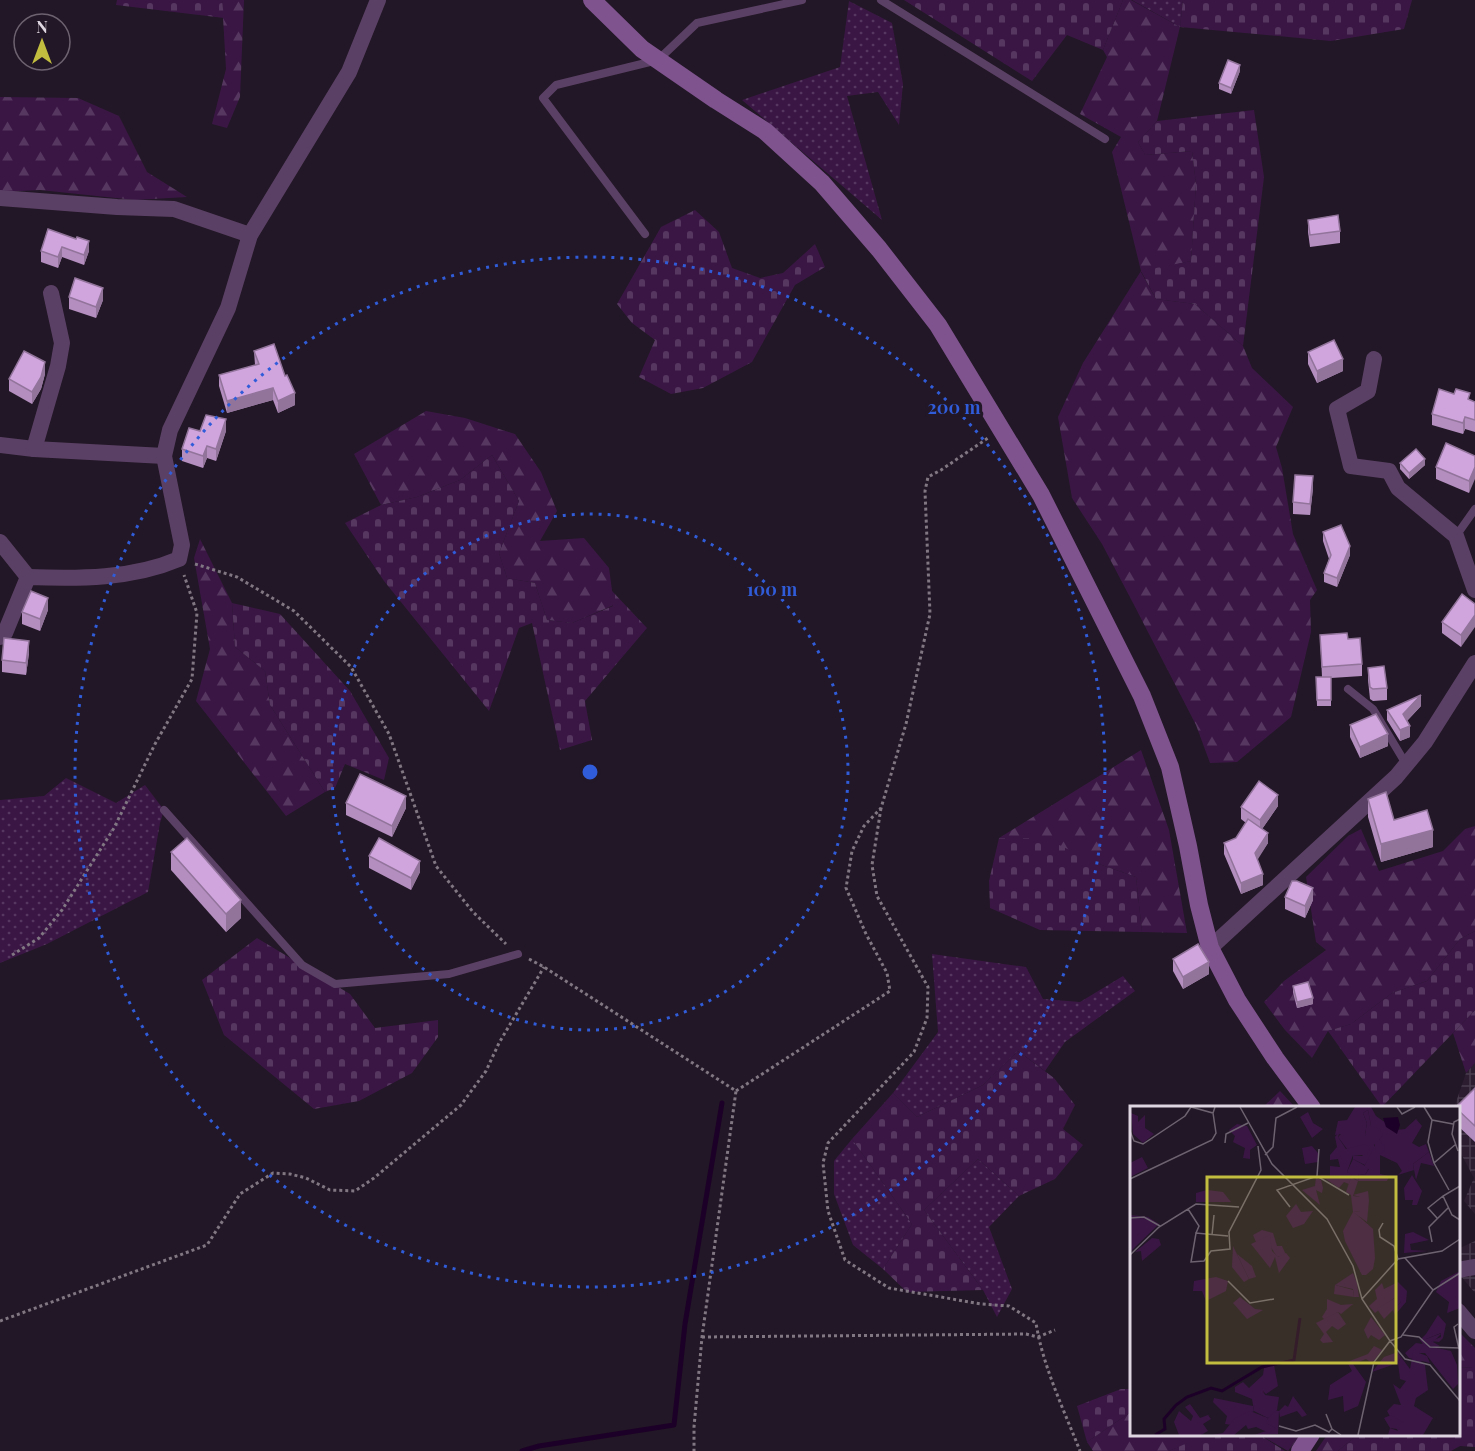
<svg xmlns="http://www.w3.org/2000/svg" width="1475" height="1451" viewBox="0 0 1475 1451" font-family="'Playfair Display',serif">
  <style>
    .industrial { fill: url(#industrial-grid) }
    .grass { fill: url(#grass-dots) }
    .forest { fill: url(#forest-firs) }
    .cemetery { fill: url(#cemetery-stones) }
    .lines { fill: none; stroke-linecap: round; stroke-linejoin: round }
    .stream { stroke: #1d0027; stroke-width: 5 }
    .path { stroke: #807783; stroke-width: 3; stroke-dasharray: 3 3; stroke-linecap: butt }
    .lane { stroke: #5b4065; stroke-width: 8 }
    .street { stroke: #5b4065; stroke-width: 16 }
    .secondary { stroke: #7f538e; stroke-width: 18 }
    .wall { fill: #b38ebf }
    .shaded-wall { fill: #92749b }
    .building { fill: #d0a5de; stroke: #92749b; stroke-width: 1.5 }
    .ring { fill: none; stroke: #305cd9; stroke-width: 3; stroke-dasharray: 3 6 }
    .inset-river { fill: none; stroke: #1d0027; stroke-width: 3 }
    .inset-road { fill: none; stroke: #6d6370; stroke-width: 1.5 }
    .view { fill: #c2bd3f; fill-opacity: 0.15; stroke: #c2bd3f; stroke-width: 3 }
    .inset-edge { fill: none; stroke: #ded6e0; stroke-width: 3 }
    .centre { fill: #305cd9; stroke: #221726; stroke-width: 3 }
    .ring-label { font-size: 18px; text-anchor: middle; font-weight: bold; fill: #305cd9; stroke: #221726; stroke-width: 6; stroke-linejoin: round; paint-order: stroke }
  </style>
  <defs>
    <pattern id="industrial-grid" width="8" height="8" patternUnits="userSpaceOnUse" patternTransform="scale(1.5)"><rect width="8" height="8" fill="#2c1d31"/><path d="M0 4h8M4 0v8" fill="none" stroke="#4a3d4f"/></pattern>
    <pattern id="grass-dots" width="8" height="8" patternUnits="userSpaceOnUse" patternTransform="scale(1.5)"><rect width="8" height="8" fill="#3a1645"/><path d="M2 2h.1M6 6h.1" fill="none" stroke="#563760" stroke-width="1.8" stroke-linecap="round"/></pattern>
    <pattern id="forest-firs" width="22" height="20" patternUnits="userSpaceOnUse" patternTransform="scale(1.5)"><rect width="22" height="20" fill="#3a1645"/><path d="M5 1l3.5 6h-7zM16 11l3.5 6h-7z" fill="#563760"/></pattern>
    <pattern id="cemetery-stones" width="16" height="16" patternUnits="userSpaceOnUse" patternTransform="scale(1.5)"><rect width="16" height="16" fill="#3a1645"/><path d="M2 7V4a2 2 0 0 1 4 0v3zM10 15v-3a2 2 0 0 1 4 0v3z" fill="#563760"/></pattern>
  </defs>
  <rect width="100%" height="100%" fill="#221726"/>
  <g class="industrial">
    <polygon points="1475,1063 1475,1214 1464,1201 1474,1178 1459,1150 1458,1108 1454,1108 1466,1073"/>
    <polygon points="1475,1241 1475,1293 1459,1274 1458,1249"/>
  </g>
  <g class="grass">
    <polygon points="1132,0 1183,0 1180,27"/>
    <polygon points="849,1 892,23 903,84 899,125 878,92 847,96 882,220 742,100 840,67"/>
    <polygon points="66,778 116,803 145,785 164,810 160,823 148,892 47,944 0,963 0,800 44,796"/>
    <polygon points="932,954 1026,967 1043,999 1080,1002 1123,976 1135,991 1065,1042 1045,1071 1018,1051 983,1085 917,1117 893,1093 938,1032"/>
    <polygon points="852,1139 912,1224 883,1269 853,1245 834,1194 834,1161"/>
    <polygon points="978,1159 1019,1196 989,1227 1012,1289 997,1317 983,1290 924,1210"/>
  </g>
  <g class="forest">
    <polygon points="222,0 244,0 240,97 227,128 212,124 226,69"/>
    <polygon points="1123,0 1131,0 1180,27 1157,121 1138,142 1145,155 1192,151 1196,184 1191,261 1141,272 1156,299 1195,304 1243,346 1252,368 1293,407 1276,447 1282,468 1293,534 1317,590 1310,600 1311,632 1291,717 1237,762 1210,763 1196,725 1133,603 1102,544 1072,498 1058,417 1083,363 1141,271 1112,152 1121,137 1080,114 1107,57 1103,50"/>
    <polygon points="0,97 78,98 119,116 147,172 187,197 135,200 40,190 0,192"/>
    <polygon points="426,411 465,418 515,434 541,472 557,511 540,541 584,538 609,568 614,605 572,623 547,620 535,583 507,578 499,553 519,501 492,455 460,480 417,497 381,505 354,454"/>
    <polygon points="200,539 232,603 235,647 265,671 270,705 325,792 286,816 196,701 210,649 194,558"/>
    <polygon points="1141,750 1169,830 1187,933 1142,932 1136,877 1096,863 999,838"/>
    <polygon points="1475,826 1475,931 1460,939 1427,981 1392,993 1351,1024 1328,1031 1312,1058 1285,1030 1264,1002 1284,981 1326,950 1316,942 1306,877 1348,836 1361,829 1379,871 1443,851 1465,829"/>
    <polygon points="1475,1010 1475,1063 1466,1073 1453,1033"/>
    <polygon points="1280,1091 1295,1107 1263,1107"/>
    <polygon points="1458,1331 1475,1348 1475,1367 1459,1368"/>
    <polygon points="1131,1412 1132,1434 1208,1435 1169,1451 1093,1451 1087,1442"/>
    <polygon points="1260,1435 1300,1435 1288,1451"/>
    <polygon points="1327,1435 1327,1434 1357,1435 1338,1451 1316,1451"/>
  </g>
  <g class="cemetery">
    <polygon points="117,0 222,0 224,18 116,5"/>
    <polygon points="904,0 1123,0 1103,50 1067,35 1032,81"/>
    <polygon points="1183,0 1412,0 1404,29 1331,41 1180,27"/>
    <polygon points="1254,110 1264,177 1243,346 1195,304 1156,299 1141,271 1191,261 1196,184 1192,151 1145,155 1138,142 1157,121"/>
    <polygon points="695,210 719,232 732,268 760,278 783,273 815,244 825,267 795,285 752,362 703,388 671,394 639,377 655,340 632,323 617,304 661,227"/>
    <polygon points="492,455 519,501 499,553 507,578 535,583 547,620 572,623 613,606 612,591 647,628 585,701 592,740 560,750 532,623 519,628 489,711 384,581 345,523 381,505 417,497 460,480"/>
    <polygon points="232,603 280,614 350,691 389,758 384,780 345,764 335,788 325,792 270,705 265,671 235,647"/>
    <polygon points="999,838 1045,838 1096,863 1136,877 1142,932 1040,930 990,908 989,881"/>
    <polygon points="1475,931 1475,1010 1382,1107 1328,1031 1351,1024 1392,993 1427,981 1460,939"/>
    <polygon points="257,938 350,994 375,1028 438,1020 438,1037 412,1073 359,1101 314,1109 224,1035 202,980"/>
    <polygon points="1018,1051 1054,1078 1075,1105 1063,1129 1083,1145 1055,1179 1019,1196 978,1159 924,1210 983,1290 907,1292 883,1269 912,1224 852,1139 893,1093 917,1117 983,1085"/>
    <polygon points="1475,1367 1475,1447 1460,1446 1451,1451 1338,1451 1357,1435 1458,1434 1459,1368"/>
    <polygon points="1121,1389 1131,1389 1131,1412 1087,1442 1077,1406"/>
    <polygon points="1208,1434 1260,1435 1285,1451 1169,1451"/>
  </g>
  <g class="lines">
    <polyline class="stream" points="522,1451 539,1446 674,1425 685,1324 722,1103"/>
    <g class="path">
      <polyline points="195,564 237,577 294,611 351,667 389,734 436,866 473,912 506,944"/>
      <path d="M 881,808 L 872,865 L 877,896 L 928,987 L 927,1018 L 914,1052 L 828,1143 L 823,1163 L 828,1211 L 845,1260 L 889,1288 L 981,1304 L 1009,1306 L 1036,1323 C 1043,1367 1064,1410 1080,1451"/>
      <polyline points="12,955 39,938 62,910 114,828 155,744 192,679 197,613 184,575"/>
      <polyline points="529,959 544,967 736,1091 702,1337 694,1427 694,1451"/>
      <polyline points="736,1091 890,991 887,973 866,934 846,888 852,851 864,826 881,808 906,724 930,614 925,491 928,477 941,470 988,438"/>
      <polyline points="0,1321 207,1245 240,1194 273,1173 290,1174 306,1178 330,1190 355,1191 374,1178 461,1105 486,1071 499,1043 544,967"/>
      <polyline points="702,1337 1026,1334 1038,1337 1055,1330"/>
    </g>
    <g class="lane">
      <polyline points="881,0 1105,139"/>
      <polyline points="645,234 543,98 556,85 658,60 697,23 802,0"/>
      <polyline points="1456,536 1475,509"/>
      <polyline points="1348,689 1373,709 1406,764"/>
      <polyline points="164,810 302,965 335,984 449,974 518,954"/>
    </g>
    <g class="street">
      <polyline points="0,198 117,207 174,209 250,235"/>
      <polyline points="1374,359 1368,391 1337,409 1351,466 1389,471 1398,488 1456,536 1475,590"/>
      <polyline points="0,445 34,449 164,456"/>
      <polyline points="34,449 58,366 62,343 51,293"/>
      <polyline points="0,542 28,577"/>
      <path d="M 0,637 L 5,633 L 28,577 C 79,579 132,579 179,559 L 182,545 L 164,456 L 170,430 L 228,308 L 250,235 L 349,72 L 378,0"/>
      <polyline points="1210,948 1396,777 1425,742 1475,663"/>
      <polyline points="1458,1270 1475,1267"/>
      <polyline points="1458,1311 1475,1331"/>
    </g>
    <g class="secondary">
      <polyline points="592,0 642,49 716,100 765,131 822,183 879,249 938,325 1041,495 1142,696 1170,767 1188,846 1199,905 1210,948 1237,1000 1275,1058 1312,1108"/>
      <polyline points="1300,1451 1311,1434"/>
    </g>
  </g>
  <g class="wall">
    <polygon points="1240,71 1231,94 1219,89 1219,83"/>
    <polygon points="1308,220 1340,231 1340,243 1310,247 1308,232"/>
    <polygon points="48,229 89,251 84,265 62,257 58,268 41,262 41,251"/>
    <polygon points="69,297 103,300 96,318 69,309"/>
    <polygon points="254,351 295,405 278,413 273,400 227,413 219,386 219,375 255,365"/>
    <polygon points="1308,352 1343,371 1317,383 1308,364"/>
    <polygon points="45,374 41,389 32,404 9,391 9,379"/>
    <polygon points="1454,394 1475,402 1475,432 1465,429 1463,434 1432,425 1432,414"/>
    <polygon points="200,431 226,431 216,461 207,458 203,468 182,461 182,449"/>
    <polygon points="1475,456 1469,493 1436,479 1436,467"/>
    <polygon points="1400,463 1425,465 1409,479 1400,469"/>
    <polygon points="1313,488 1310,515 1293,514 1293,502"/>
    <polygon points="1323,532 1350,555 1337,587 1324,582 1324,573 1329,559 1323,541"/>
    <polygon points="1475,604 1461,647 1442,633 1442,622"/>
    <polygon points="48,610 40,631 22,624 22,612"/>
    <polygon points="1320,635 1348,639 1362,664 1362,676 1331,678 1331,706 1317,706 1316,677 1322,677"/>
    <polygon points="29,653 26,675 2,672 2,660"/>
    <polygon points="1368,668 1387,688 1387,700 1373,701 1370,699 1368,680"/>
    <polygon points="1421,706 1407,721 1410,737 1400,741 1387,720 1387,710"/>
    <polygon points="1350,725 1388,746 1360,758 1350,737"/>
    <polygon points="1368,799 1394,820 1433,847 1381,862 1368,817"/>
    <polygon points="346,803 406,808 392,837 346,815"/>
    <polygon points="1278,806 1262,829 1268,843 1257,859 1263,885 1241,894 1224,854 1224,843 1236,838 1246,823 1241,819 1241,807"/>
    <polygon points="171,852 241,918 226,932 171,870"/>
    <polygon points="369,856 420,872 411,890 369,868"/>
    <polygon points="1285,897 1313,900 1305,918 1285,909"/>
    <polygon points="1173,959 1209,974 1183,989 1173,971"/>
    <polygon points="1293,986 1313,1004 1297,1008 1293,992"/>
    <polygon points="1475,1088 1475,1142 1458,1126 1458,1107"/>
  </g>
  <g class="shaded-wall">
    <polygon points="1240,65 1240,71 1231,94 1231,88"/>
    <polygon points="89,241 89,251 84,265 84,255"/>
    <polygon points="62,247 62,257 58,268 58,257"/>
    <polygon points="103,288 103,300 96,318 96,307"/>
    <polygon points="1343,359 1343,371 1317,383 1317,371"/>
    <polygon points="45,362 45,374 41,389 32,404 32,392"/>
    <polygon points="273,388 273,400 227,413 227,401"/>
    <polygon points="295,393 295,405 278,413 278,401"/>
    <polygon points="1465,417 1465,429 1463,434 1463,423"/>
    <polygon points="226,419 226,431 216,461 216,449"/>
    <polygon points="207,446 207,458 203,468 203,456"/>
    <polygon points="1425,459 1425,465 1409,479 1409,473"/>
    <polygon points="1475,467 1475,479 1469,493 1469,481"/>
    <polygon points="1313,476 1313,488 1310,515 1310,504"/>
    <polygon points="1350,546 1350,555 1337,587 1337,578"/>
    <polygon points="48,598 48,610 40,631 40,619"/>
    <polygon points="1475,615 1475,627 1461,647 1461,635"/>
    <polygon points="29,641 29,653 26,675 26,663"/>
    <polygon points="1421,695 1421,706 1403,725 1403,714"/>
    <polygon points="1410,726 1410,737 1400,741 1400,730"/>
    <polygon points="1388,734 1388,746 1360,758 1360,747"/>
    <polygon points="1278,795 1278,806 1260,832 1260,820"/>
    <polygon points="406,796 406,808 392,837 392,826"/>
    <polygon points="1433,830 1433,847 1381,862 1381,844"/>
    <polygon points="1268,833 1268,843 1255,864 1255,853"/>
    <polygon points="420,861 420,872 411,890 411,878"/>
    <polygon points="1263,874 1263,885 1241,894 1241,883"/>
    <polygon points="1313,888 1313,900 1305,918 1305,906"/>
    <polygon points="241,900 241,918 226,932 226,914"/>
    <polygon points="1209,962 1209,974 1183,989 1183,977"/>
    <polygon points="1313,998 1313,1004 1297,1008 1297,1002"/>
  </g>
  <g class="building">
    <polygon points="1228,60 1240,65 1231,88 1219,83"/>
    <polygon points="1338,215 1340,231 1310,235 1308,220"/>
    <polygon points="48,229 76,239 77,237 89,241 84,255 62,247 58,257 41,251"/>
    <polygon points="75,278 103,288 96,307 69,297"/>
    <polygon points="1334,340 1343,359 1317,371 1308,352"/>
    <polygon points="274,344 285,376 287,375 295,393 278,401 273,388 227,401 219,375 259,364 254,351"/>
    <polygon points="24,351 45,362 41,377 32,392 9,379"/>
    <polygon points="1439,389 1454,394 1456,389 1470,393 1468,399 1475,402 1475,420 1465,417 1463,423 1432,414"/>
    <polygon points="206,415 226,419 216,449 207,446 203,456 182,449 189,428 200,431"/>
    <polygon points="1446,443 1475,456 1475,467 1469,481 1436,467"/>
    <polygon points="1416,449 1425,459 1409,473 1400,463"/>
    <polygon points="1295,475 1313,476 1310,504 1293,502"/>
    <polygon points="1341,525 1350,546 1337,578 1324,573 1331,555 1323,532"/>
    <polygon points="31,591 48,598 40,619 22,612"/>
    <polygon points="1462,594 1475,604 1475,615 1461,635 1442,622"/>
    <polygon points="1347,633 1348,639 1360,638 1362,664 1322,667 1320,635"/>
    <polygon points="4,638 29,641 26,663 2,660"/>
    <polygon points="1384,666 1387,688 1373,689 1370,687 1368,668"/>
    <polygon points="1316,677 1331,677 1331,700 1317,700"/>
    <polygon points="1421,695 1403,714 1410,726 1400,730 1387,710"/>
    <polygon points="1376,714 1388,734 1360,747 1350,725"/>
    <polygon points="360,774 406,796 392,826 346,803"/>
    <polygon points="1259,781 1278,795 1260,820 1241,807"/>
    <polygon points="1386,792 1394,820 1427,810 1433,830 1381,844 1368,799"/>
    <polygon points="1248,819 1268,833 1255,853 1263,874 1241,883 1224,843 1236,838"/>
    <polygon points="187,838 241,900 226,914 171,852"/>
    <polygon points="379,838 420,861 411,878 369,856"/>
    <polygon points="1292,881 1297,881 1313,888 1305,906 1285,897"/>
    <polygon points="1198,944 1209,962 1183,977 1173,959"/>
    <polygon points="1308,982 1313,998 1297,1002 1293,986"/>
    <polygon points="1475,1088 1475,1126 1458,1110 1458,1107 1456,1107"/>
  </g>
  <g class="ring">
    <circle cx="590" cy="772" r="258"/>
    <circle cx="590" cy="772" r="515"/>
  </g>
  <g transform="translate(1130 1106)">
    <rect width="330" height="330" fill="#221726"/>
    <path d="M 12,51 L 18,62 L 0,71 L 0,57 ZM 223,53 L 239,62 L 235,69 L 229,68 L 228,75 L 217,66 ZM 186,71 L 191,74 L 193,82 L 192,87 L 186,84 L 190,99 L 172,84 L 185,80 ZM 86,171 L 98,175 L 96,185 L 76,195 L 72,185 L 63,185 L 64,175 ZM 197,193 L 211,199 L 223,198 L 211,208 L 208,206 L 195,214 L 192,211 L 197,203 ZM 312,227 L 303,236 L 310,240 L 289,247 L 297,250 L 300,257 L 279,252 L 275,247 L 286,237 L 293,238 L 290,234 L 296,228 L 296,233 ZM 84,292 L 123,300 L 124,305 L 102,319 L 95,318 L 97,310 L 83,296 ZM 143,304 L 149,305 L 148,328 L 124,329 L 145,322 L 135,317 Z" fill="#3a1645"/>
    <path d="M 225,1 L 241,1 L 246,10 L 266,24 L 275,23 L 286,13 L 292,20 L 282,37 L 289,41 L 296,38 L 299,46 L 283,58 L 284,64 L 268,69 L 272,65 L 267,57 L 250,49 L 249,33 L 241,20 L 238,4 L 233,7 L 237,17 L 235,29 L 243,34 L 245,43 L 235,59 L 223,53 L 223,49 L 232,50 L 239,42 L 217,43 L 208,31 L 211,28 L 205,29 L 208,15 L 217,14 ZM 282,69 L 292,85 L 287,99 L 282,99 L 283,94 L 275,94 L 274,82 ZM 221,71 L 228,75 L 223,90 L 230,91 L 230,105 L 224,106 L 243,123 L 245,152 L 243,163 L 236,169 L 232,169 L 215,135 L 213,125 L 223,106 L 221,89 L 216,86 ZM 77,84 L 93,86 L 101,96 L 66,96 L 66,87 ZM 0,109 L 18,111 L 29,118 L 0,146 ZM 132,124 L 143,127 L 147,140 L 152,140 L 156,149 L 147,151 L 136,133 L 126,136 L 123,129 ZM 283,126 L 299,134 L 280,138 L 281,144 L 298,145 L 274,147 L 275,128 ZM 22,132 L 29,133 L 31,139 L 12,155 L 11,145 L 5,146 ZM 103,140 L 119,173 L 114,176 L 102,161 ZM 330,165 L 330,202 L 317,207 L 319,196 L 306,186 L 311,175 ZM 223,167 L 227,177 L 229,191 L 224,191 L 223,183 L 205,179 ZM 268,176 L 277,185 L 276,196 L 265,209 L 263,204 L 271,196 L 264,192 L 245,207 L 239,200 L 247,193 L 245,184 L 252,177 L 254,183 ZM 308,209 L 316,218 L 313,232 L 309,236 L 301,235 L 311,231 L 311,227 L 296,233 L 296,228 ZM 241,211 L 255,229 L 249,234 L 241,229 L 238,233 L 234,224 ZM 293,239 L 321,245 L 327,259 L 328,278 L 323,283 L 295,247 L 289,247 ZM 244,240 L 252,244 L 242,257 L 236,253 L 223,258 L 236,276 L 228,300 L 214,306 L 213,290 L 198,294 L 200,279 L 222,265 L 217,256 L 238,248 ZM 283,247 L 295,259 L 298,284 L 286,292 L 284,300 L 303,312 L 293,329 L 258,329 L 260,322 L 268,325 L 257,305 L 264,298 L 271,299 L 263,278 L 270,283 L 276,275 L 270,273 L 268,257 L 271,251 L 280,263 ZM 144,259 L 148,280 L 136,288 L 133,285 L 135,289 L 149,291 L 147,304 L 138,312 L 124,305 L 122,293 L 105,286 L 105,281 L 113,276 L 119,282 L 133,269 L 134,262 ZM 163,290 L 177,309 L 172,311 L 167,305 L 150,311 L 149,305 L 155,299 L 158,301 Z" fill="#3a1645"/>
    <path d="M 238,4 L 241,20 L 250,23 L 253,30 L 249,33 L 255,43 L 250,49 L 250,68 L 259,70 L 257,75 L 228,75 L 229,68 L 235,69 L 239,63 L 234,61 L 245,39 L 235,29 L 237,17 L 233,7 ZM 178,6 L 183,17 L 193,23 L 182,32 L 170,11 ZM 1,7 L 8,10 L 8,16 L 15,9 L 15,22 L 24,28 L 13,37 L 3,28 ZM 107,18 L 117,20 L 127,39 L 120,44 L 120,53 L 113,52 L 115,42 L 103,36 L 105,30 L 99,24 ZM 210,25 L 208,31 L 216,43 L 236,38 L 240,42 L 237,49 L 223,49 L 217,66 L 222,68 L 219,78 L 214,76 L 209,82 L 190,69 L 200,70 L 200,60 L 210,61 L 208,53 L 200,54 L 200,49 L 207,41 L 205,31 ZM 182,40 L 188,47 L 188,56 L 175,58 L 172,42 ZM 299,46 L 304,60 L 291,57 L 286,74 L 283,58 ZM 238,85 L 239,94 L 237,116 L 223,106 L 230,105 L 230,91 L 223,89 ZM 166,98 L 171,106 L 183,105 L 174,118 L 163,122 L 156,110 ZM 140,129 L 142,145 L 148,151 L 156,147 L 160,152 L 149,167 L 145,151 L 140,162 L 121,138 ZM 107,148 L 122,160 L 126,171 L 119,173 ZM 205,179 L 223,184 L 224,191 L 204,188 ZM 268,190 L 271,196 L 254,213 L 247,203 ZM 110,191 L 125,203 L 133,204 L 117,213 L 103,197 ZM 208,206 L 216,218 L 208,224 L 202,220 L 196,226 L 203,236 L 193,237 L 190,234 L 194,228 L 186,217 ZM 268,246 L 271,251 L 268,257 L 242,266 L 254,251 ZM 60,298 L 70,312 L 78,309 L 81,313 L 73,318 L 78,325 L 71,329 L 49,329 L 44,316 L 49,305 L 61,315 L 63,310 L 55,301 ZM 120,305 L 138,312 L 136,317 L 146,322 L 139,327 L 126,321 L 118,323 L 116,319 L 104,329 L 82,329 L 93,327 L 105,312 ZM 261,309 L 274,317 L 274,324 L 260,322 L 254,312 Z" fill="#3a1645"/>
    <path d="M 268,11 L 270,19 L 267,28 L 256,21 L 253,12 Z" fill="#1d0027"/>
    <path class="inset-river" d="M 25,329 L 35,323 L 34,313 L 46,299 L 57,291 L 81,282 L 92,285 L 132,261 L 164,254 L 170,212"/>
    <path class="inset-road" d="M 61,1 L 83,7 L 85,1M 110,1 L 142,58 L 197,113 L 223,160 L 232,193 L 260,235 L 275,253 L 300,259 L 330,295M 267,1 L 272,8 L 285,1M 294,1 L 302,14 L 323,18M 302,14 L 298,36 L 304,57M 0,25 L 4,35 L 13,38 L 55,10 L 61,1M 95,37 L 96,28 L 118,17M 328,45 L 322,28 L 324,16 L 330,13M 135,49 L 143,41 L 146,12 L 167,1M 187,70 L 189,43M 0,73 L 82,34 L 86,27 L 83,7M 330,80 L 313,90 L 322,109 L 330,114M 319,84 L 304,57 L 326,38M 160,101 L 147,84 L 187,70 L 219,89M 58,103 L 69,120 L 66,127M 0,112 L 14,111 L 30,120M 307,112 L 298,102 L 313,90M 253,117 L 249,124 L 250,131 L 264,140 L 268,153M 82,129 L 84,109M 98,130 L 66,127 L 61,156 L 74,155 L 81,145 L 100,143 L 99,126 L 131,64 L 128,40M 302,136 L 299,121 L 318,102M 0,149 L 29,121 L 66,98 L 109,101M 275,152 L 303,184M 98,175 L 120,197 L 144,193M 232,193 L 268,153 L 312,145 L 330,133M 328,218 L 324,221 L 329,243M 273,229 L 289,231 L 300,241 L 330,242M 196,308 L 202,323 L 211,329M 149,320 L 166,325 L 185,319 L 199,326 L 202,323M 228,329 L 244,256 L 260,235 L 271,231 L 303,184 L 330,167"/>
    <path class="view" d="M 77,71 L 266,71 L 266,257 L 77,257 Z"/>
    <rect width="330" height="330" class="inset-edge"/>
  </g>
  <circle cx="590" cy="772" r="9" class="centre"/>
  <g class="ring-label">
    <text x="954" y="414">200 m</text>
    <text x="772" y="596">100 m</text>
  </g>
  <g transform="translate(42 42)"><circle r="28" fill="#221726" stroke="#6d6370" stroke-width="1.5"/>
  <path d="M0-4.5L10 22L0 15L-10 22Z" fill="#c2bd3f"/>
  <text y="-9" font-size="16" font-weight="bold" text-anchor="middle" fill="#ded6e0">N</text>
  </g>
</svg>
